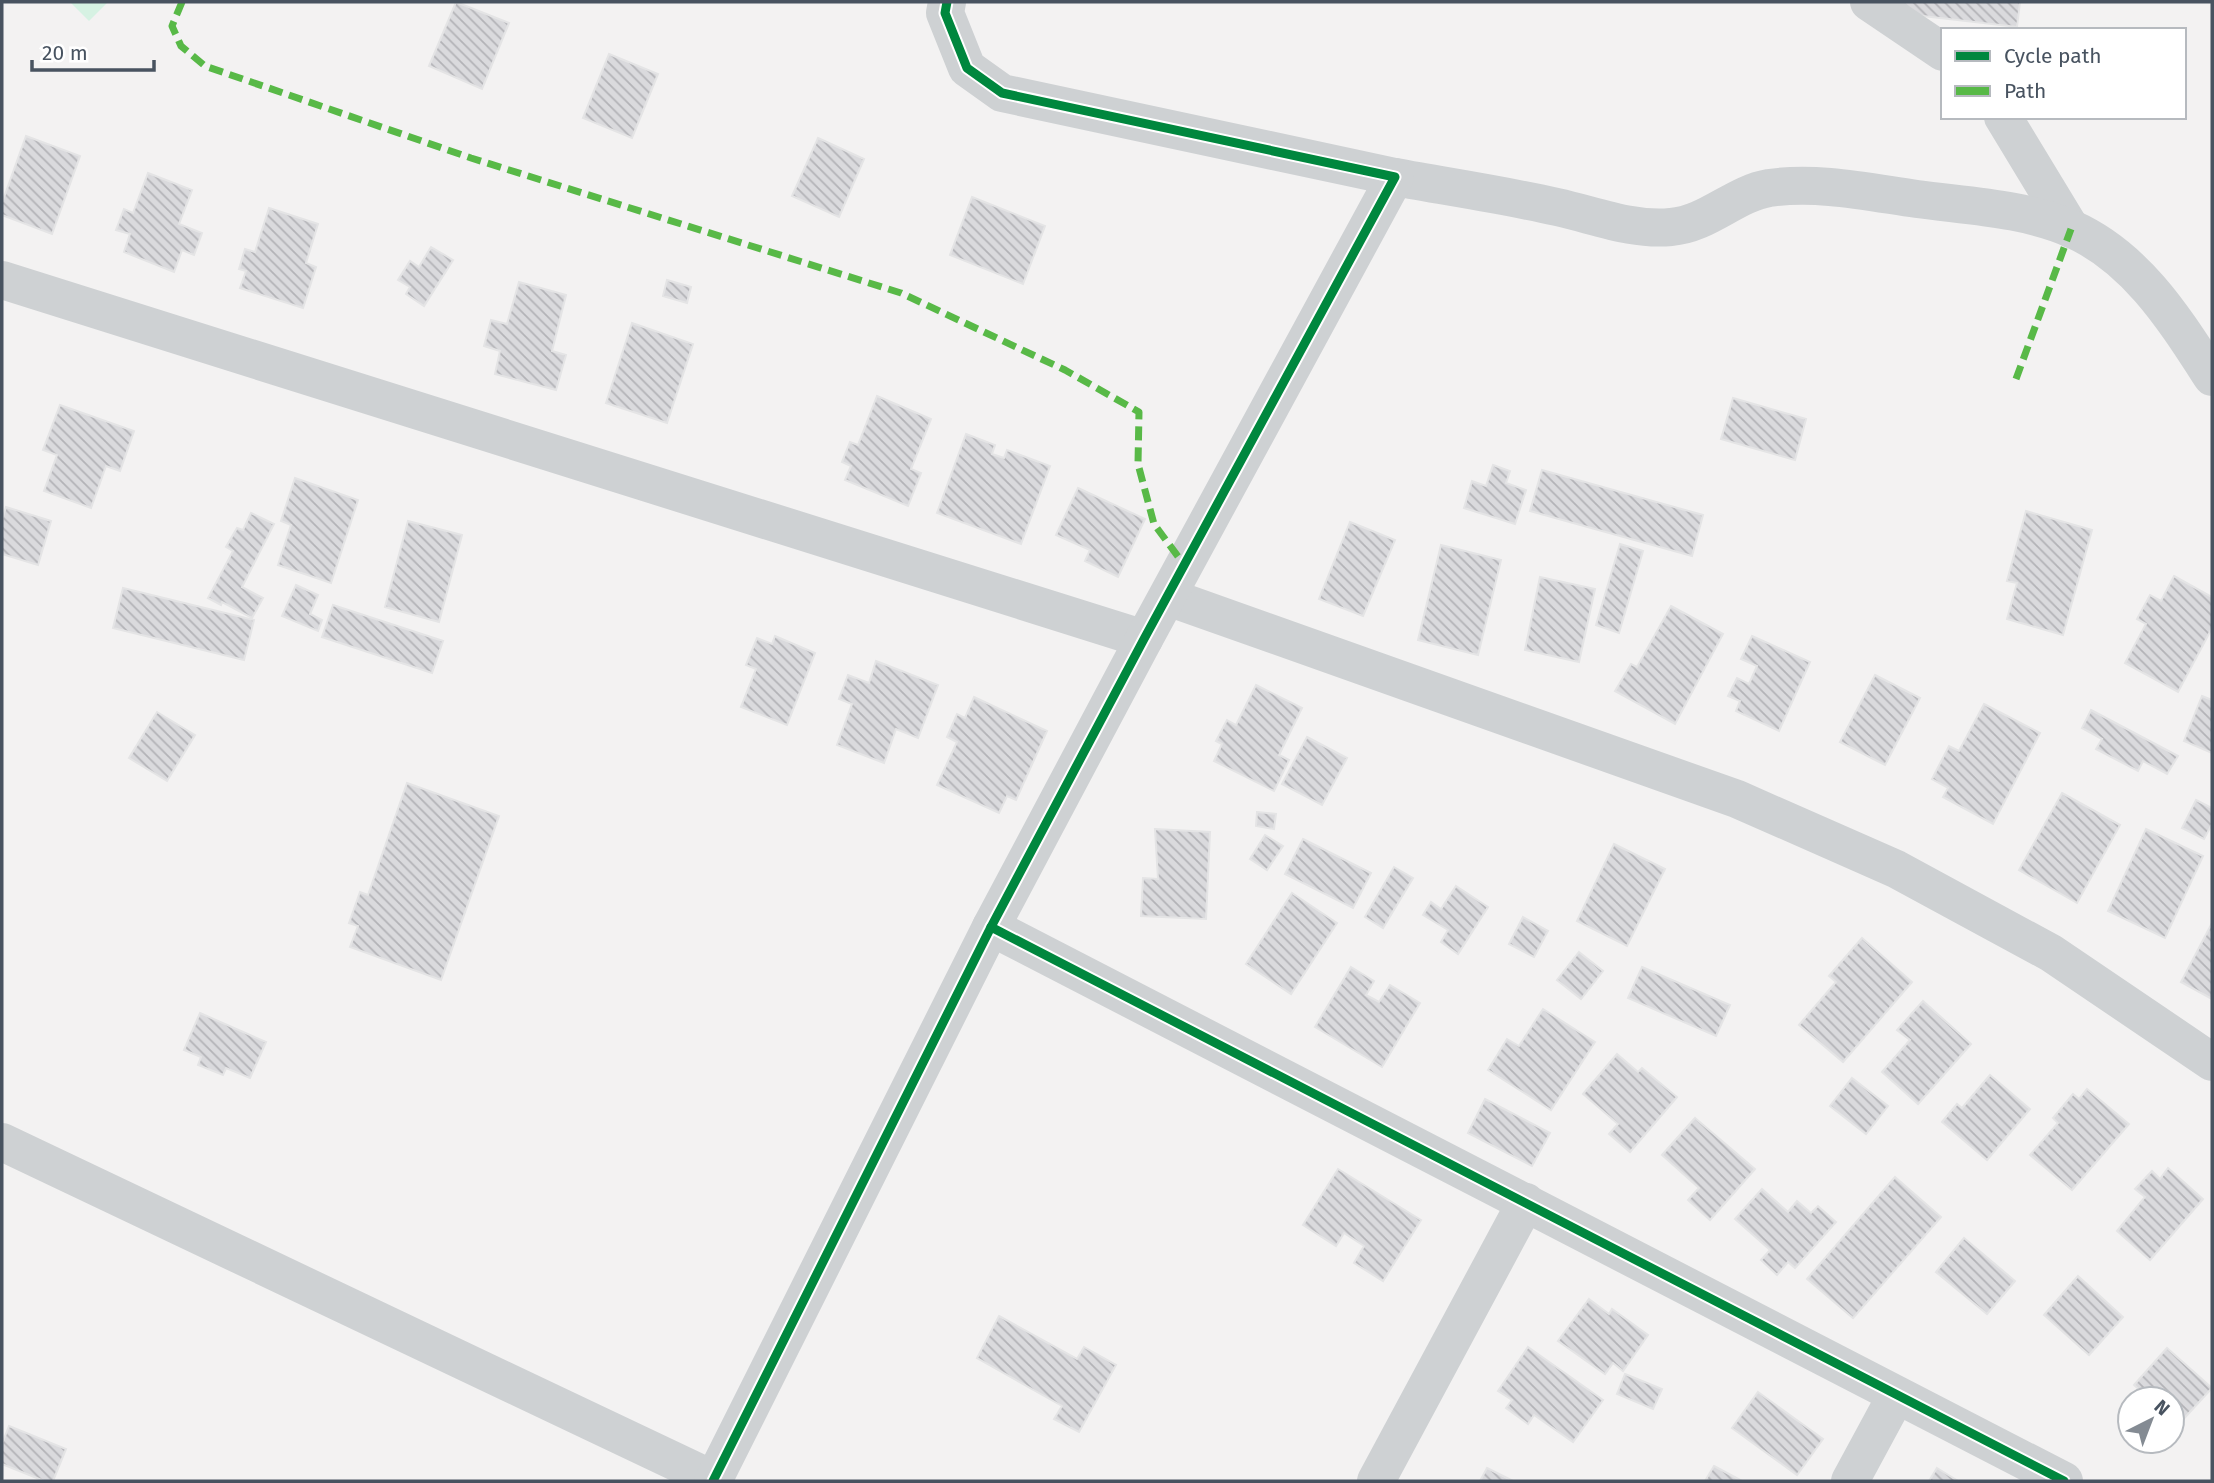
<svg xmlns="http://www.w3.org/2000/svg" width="2214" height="1483" viewBox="0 0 2214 1483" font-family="'Fira Sans',sans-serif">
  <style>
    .park { fill: #d6f2e3 }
    .building { fill: url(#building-back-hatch); stroke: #e4e4e5; stroke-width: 2 }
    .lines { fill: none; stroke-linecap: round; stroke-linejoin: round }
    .street { stroke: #ced1d3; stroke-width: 38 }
    .quiet { stroke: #58b947; stroke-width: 7; stroke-dasharray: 14 7; stroke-linecap: butt }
    .cycleway-casing { stroke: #fff; stroke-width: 13 }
    .cycleway { stroke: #00873e; stroke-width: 9 }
  </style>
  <defs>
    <pattern id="building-back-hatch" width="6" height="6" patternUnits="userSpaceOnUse" patternTransform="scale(1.75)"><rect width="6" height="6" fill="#dadadd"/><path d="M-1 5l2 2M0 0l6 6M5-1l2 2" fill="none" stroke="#b3b3b7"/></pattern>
  </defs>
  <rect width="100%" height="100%" fill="#f3f2f2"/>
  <polygon class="park" points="70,2 108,2 89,21"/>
  <g class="building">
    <polygon points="456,2 509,23 482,89 429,66"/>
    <polygon points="1890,2 2020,2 2017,27 1889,12"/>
    <polygon points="609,54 658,74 632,138 583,118"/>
    <polygon points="26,136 80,156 52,234 2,215 2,203"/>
    <polygon points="818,138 864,159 839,217 792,196"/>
    <polygon points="148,173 192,190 179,224 202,233 194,255 182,250 174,272 124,252 130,234 116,230 124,209 133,213"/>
    <polygon points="972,197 1045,226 1023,284 950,255"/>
    <polygon points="269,208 318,224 306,263 316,267 303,308 240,288 246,271 239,269 245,249 255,252"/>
    <polygon points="431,247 453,260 424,306 406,294 410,287 398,280 410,261 419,267"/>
    <polygon points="667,280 691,287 687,303 663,296"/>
    <polygon points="519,282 566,295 552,351 566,355 556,390 495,374 500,351 484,346 491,320 507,324"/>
    <polygon points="632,323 693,344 667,423 606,403"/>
    <polygon points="877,396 931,419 911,469 921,473 908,506 845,480 851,466 842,462 850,442 858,445"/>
    <polygon points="1733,398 1806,419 1795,460 1721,439"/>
    <polygon points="60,405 134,431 120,471 106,466 91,508 44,491 57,455 43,450"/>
    <polygon points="966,434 995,445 992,454 1004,458 1007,450 1050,466 1021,544 937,513"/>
    <polygon points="1493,465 1510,471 1506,483 1526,490 1515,524 1464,508 1472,481 1486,486"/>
    <polygon points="1542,470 1703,515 1692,556 1530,511"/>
    <polygon points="295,478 358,500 331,583 278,565 291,525 281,521"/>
    <polygon points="1078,488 1145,519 1118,577 1085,561 1090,550 1056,535"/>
    <polygon points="6,507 51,521 38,565 2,554 2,520"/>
    <polygon points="2026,511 2092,530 2063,635 2007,619 2017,583 2007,581"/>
    <polygon points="251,513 274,524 242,587 263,598 252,618 222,602 221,605 208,598 233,551 226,547 237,528 243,530"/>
    <polygon points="408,521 462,535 439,622 385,607"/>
    <polygon points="1350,522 1395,540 1363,616 1319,599"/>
    <polygon points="1620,544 1643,551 1619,633 1596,625"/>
    <polygon points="1441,545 1501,560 1478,655 1418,640"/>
    <polygon points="2174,576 2212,597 2212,628 2178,692 2125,663 2146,624 2137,619 2150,595 2161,601"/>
    <polygon points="1540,577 1595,589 1579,662 1525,650"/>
    <polygon points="296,585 318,595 310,614 322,620 318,631 282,616"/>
    <polygon points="123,588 254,620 244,660 113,628"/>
    <polygon points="333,605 443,641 432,673 322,637"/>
    <polygon points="1671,606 1723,634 1675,724 1615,691 1631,664 1637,667"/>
    <polygon points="775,636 815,653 787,725 741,707 756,669 746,665 757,638 772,644"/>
    <polygon points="1752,636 1810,662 1779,731 1736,711 1740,701 1728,696 1737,678 1749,684 1757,666 1741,659"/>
    <polygon points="876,661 938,685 918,738 896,729 884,763 837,745 852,704 839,699 848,675 869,683"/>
    <polygon points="1875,675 1920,698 1885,765 1840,742"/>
    <polygon points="1256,685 1302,708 1279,755 1289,760 1274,791 1214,761 1222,744 1216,741 1227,720 1236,725"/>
    <polygon points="2202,696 2212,700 2212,753 2184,741"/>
    <polygon points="974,697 1047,731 1016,800 1007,796 999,813 937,785 957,742 947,737 957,714 965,718"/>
    <polygon points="1984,704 2040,733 1993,824 1943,797 1948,788 1932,779 1949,746 1959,751"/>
    <polygon points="2091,710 2178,756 2167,774 2143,761 2138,771 2096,749 2102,739 2082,728"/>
    <polygon points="157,712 195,735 167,781 129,758"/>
    <polygon points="1307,737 1347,758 1322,805 1282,784"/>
    <polygon points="407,783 499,816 441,980 350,947 358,926 349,923 360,892 368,895"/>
    <polygon points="2062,793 2120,825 2077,903 2019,870"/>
    <polygon points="2196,800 2212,808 2212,824 2204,839 2182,828"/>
    <polygon points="1257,812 1276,814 1274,829 1256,826"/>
    <polygon points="1155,829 1210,832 1206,919 1141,916 1143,878 1158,879"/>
    <polygon points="2146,829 2203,856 2165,938 2108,911"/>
    <polygon points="1265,835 1283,846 1267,870 1250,859"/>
    <polygon points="1303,839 1371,873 1353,908 1285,874"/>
    <polygon points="1614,844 1665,869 1627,946 1577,921"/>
    <polygon points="1394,867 1413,878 1383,928 1365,917"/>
    <polygon points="1456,886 1488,907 1458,954 1441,942 1448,930 1423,915 1431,902 1441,909"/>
    <polygon points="1292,893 1337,923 1291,994 1246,964"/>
    <polygon points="1523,917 1548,931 1534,957 1509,944"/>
    <polygon points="2212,923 2212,999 2181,982"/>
    <polygon points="1862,938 1912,982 1843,1062 1799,1025 1836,982 1829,976"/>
    <polygon points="1579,952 1603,971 1581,999 1557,980"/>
    <polygon points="1351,967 1374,981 1366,995 1379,1002 1390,985 1420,1003 1382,1067 1315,1027"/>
    <polygon points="1642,967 1730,1005 1716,1036 1628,998"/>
    <polygon points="1923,1001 1971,1044 1918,1104 1882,1072 1910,1040 1897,1030"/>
    <polygon points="1543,1009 1595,1042 1551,1110 1488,1070 1507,1039 1519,1046"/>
    <polygon points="200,1013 266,1042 250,1078 226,1068 223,1075 198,1065 201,1057 184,1050"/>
    <polygon points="1617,1054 1638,1072 1642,1068 1677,1097 1630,1152 1609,1134 1618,1124 1583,1094"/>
    <polygon points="1990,1075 2030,1109 1987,1160 1942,1122 1957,1104 1962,1108"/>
    <polygon points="1852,1078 1888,1106 1866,1134 1830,1106"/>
    <polygon points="2087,1089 2129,1124 2072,1190 2030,1155 2058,1123 2053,1118 2073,1094 2079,1099"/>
    <polygon points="1485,1099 1550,1133 1532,1166 1468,1133"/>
    <polygon points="1695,1118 1755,1169 1710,1220 1688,1200 1699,1188 1662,1155"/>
    <polygon points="2168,1168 2203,1199 2150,1260 2117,1231 2145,1197 2135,1189 2152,1171 2160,1179"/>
    <polygon points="1338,1169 1421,1220 1383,1281 1354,1263 1364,1246 1344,1233 1336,1246 1303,1225"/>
    <polygon points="1895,1177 1941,1217 1853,1318 1807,1279"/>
    <polygon points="1762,1189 1788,1212 1797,1201 1811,1213 1818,1206 1836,1222 1795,1268 1788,1262 1777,1275 1761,1260 1770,1250 1735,1219"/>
    <polygon points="1964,1238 2015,1281 1987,1314 1936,1272"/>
    <polygon points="2078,1276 2123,1317 2089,1355 2044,1315"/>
    <polygon points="1589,1299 1609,1314 1612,1309 1648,1335 1623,1371 1613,1363 1605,1374 1558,1341"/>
    <polygon points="999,1316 1077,1359 1084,1347 1116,1365 1079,1432 1054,1419 1062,1406 977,1358"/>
    <polygon points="1528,1347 1603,1400 1573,1442 1534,1415 1528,1424 1506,1408 1512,1400 1498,1391"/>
    <polygon points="2167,1348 2212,1388 2178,1425 2172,1419 2172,1399 2149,1399 2134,1385"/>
    <polygon points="1625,1374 1662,1389 1653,1409 1617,1394"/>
    <polygon points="1758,1392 1823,1439 1797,1475 1732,1428"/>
    <polygon points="9,1426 66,1449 53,1481 44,1481 2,1464 2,1444"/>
    <polygon points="1714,1466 1742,1481 1705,1481"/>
    <polygon points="1487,1468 1513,1481 1480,1481"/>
    <polygon points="1937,1468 1958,1481 1929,1481"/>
  </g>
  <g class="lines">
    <g class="street">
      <polyline points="1869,2 1943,52"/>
      <polyline points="2003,117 2071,229"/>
      <path d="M 1395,177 C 1449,187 1504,195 1557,207 C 1594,215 1633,231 1671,227 C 1708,224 1734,194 1769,188 C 1818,181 1868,192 1917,199 C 1968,206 2024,208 2072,229 C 2137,258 2175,320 2212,377"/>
      <polyline points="2,280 1144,639"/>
      <polyline points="1168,597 1737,799 1896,869 2051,953 2212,1062"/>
      <polyline points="991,927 2064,1481"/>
      <polyline points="2,1142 714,1480"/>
      <polyline points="713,1481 991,927 1144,639 1395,177 1002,93 967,68 945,13 947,2"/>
      <polyline points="1376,1481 1526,1202"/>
      <polyline points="1850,1481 1896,1396"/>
    </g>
    <g class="quiet">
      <polyline points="182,2 172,26 181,46 205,66 471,158 901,293 1065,370 1139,412 1138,464 1154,524 1185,566"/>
      <polyline points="2016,379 2071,229"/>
    </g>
    <g class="cycleway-casing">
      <g id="cycleway">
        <polyline points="991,927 2064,1481"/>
        <polyline points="713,1481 991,927 1144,639 1395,177 1002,93 967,68 945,13 947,2"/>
      </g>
    </g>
    <use href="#cycleway" class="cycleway"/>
  </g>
  <rect width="2214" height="1483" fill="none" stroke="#485360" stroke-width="7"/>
  <rect x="1941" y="28" width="245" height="91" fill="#ffffff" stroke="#b6babf" stroke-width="2"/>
  <rect x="1955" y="51" width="35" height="10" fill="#00873e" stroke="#b6babf" stroke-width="2"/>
  <text x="2004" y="63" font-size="21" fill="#485360">Cycle path</text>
  <rect x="1955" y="86" width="35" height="10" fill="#58b947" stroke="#b6babf" stroke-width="2"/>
  <text x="2004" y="98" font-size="21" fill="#485360">Path</text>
  <g transform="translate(2151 1420) rotate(42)"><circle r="33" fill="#ffffff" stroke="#b6babf" stroke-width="2"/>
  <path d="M0-5L12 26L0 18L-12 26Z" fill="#848b93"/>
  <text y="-10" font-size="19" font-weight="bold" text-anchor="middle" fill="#485360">N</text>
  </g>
  <path d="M32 60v10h122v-10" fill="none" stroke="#485360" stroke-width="3.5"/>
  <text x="42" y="60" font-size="21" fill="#485360" stroke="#ffffff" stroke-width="5" paint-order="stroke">20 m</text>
</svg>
